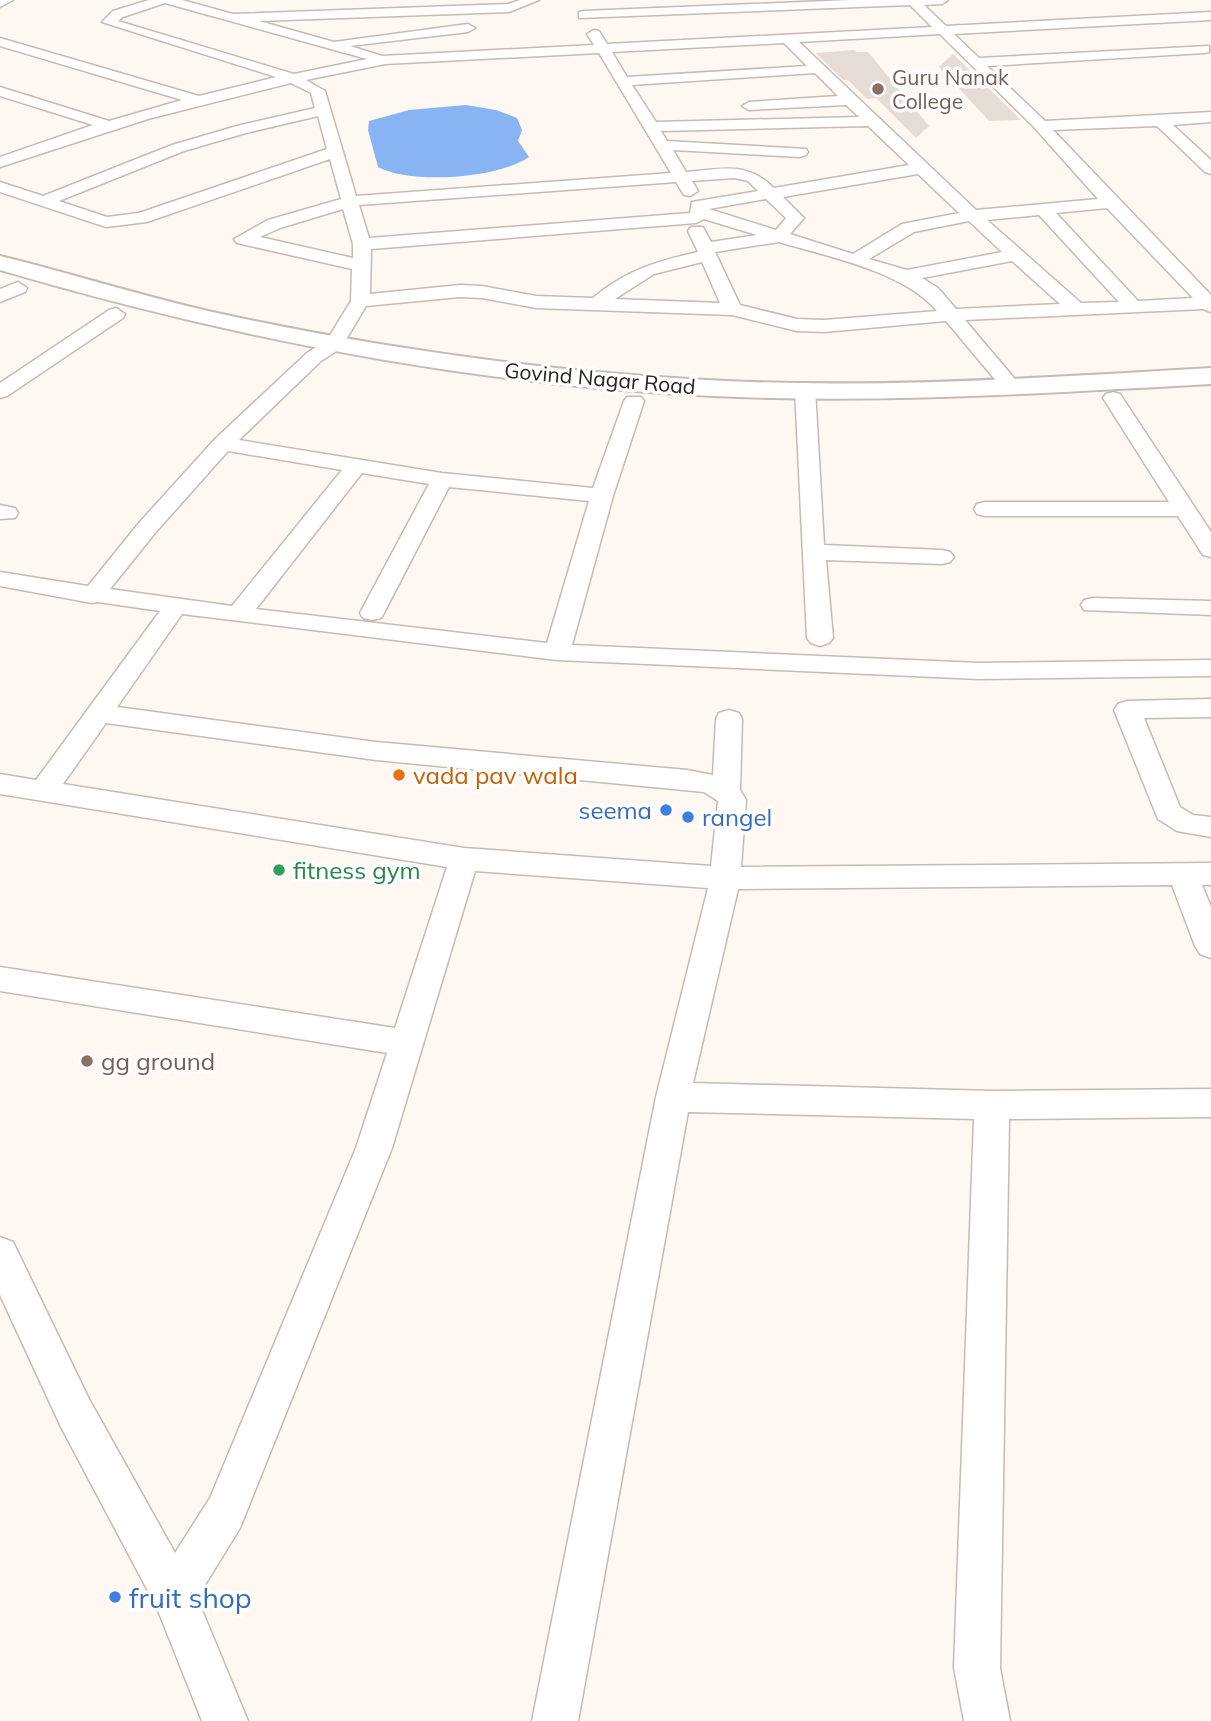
<svg xmlns="http://www.w3.org/2000/svg" width="1211" height="1721" viewBox="0 0 1211 1721" font-family="Mulish,sans-serif">
  <style>
    .water { fill: #88b4f4 }
    .building { fill: #e5dcd5 }
    .lines { fill: none; stroke-linecap: round; stroke-linejoin: round }
    .street-casing { stroke: #c4bbb4; stroke-width: 3 }
    .secondary-casing { stroke: #c4bbb4; stroke-width: 4 }
    .street { fill: #fff; fill-rule: evenodd }
    .secondary { fill: #fff; fill-rule: evenodd }
    .education-dot { fill: #8d6e63; stroke: #fff; stroke-width: 2.5 }
    .food-dot { fill: #e8710a; stroke: #fff; stroke-width: 2.5 }
    .shop-dot { fill: #3f7fe0; stroke: #fff; stroke-width: 2.5 }
    .leisure-dot { fill: #2e9e5b; stroke: #fff; stroke-width: 2.5 }
    .labels { text-anchor: middle; dominant-baseline: central; stroke-width: 7; stroke-linejoin: round; paint-order: stroke }
    .far-education-label { font-size: 21px; fill: #785e54; stroke: #fff; text-anchor: start }
    .far-street-label { font-size: 21px; fill: #262320; stroke: #fff }
    .food-label { font-size: 24px; fill: #c56008; stroke: #fff; text-anchor: start }
    .shop-label { font-size: 24px; fill: #366cbe; stroke: #fff; text-anchor: end }
    .leisure-label { font-size: 24px; fill: #27864d; stroke: #fff; text-anchor: start }
    .education-label { font-size: 24px; fill: #785e54; stroke: #fff; text-anchor: start }
    .near-shop-label { font-size: 28px; fill: #366cbe; stroke: #fff; text-anchor: start }
  </style>
  <rect width="100%" height="100%" fill="#fff7f1"/>
  <path class="water" d="M 466,105 L 496,110 L 517,118 L 522,130 L 518,141 L 529,157 C 499,178 411,185 378,167 L 368,130 L 369,121 L 409,110 Z"/>
  <g class="building">
    <polygon points="854,50 857,52 868,52 929,126 916,138 876,98 867,99 848,80 843,80 816,53"/>
    <polygon points="953,54 1021,120 989,121 939,67"/>
  </g>
  <g class="lines">
    <g class="street-casing">
      <g id="street">
        <polygon points="0,0 13,0 0,7"/>
        <path d="M 149,0 L 182,0 L 233,14 L 508,4 L 520,0 L 539,0 L 509,12 L 259,21 L 334,42 L 468,24 L 475,28 L 468,32 L 350,46 L 382,56 L 594,45 L 587,34 L 594,30 L 599,31 L 607,44 L 932,27 L 910,5 L 579,18 L 579,12 L 584,11 L 850,0 L 948,0 L 942,4 L 924,5 L 946,26 L 1211,12 L 1211,20 L 954,34 L 979,58 L 1209,46 L 1209,52 L 1204,53 L 987,66 L 1045,121 L 1211,112 L 1211,122 L 1173,125 L 1211,160 L 1211,174 L 1205,172 L 1157,126 L 1053,130 L 1211,295 L 1211,312 L 1203,309 L 965,320 L 1020,385 L 1017,389 L 1003,389 L 946,321 L 824,332 L 797,331 L 732,315 L 536,308 L 482,298 L 460,297 L 366,306 L 341,348 L 321,361 L 239,440 L 442,473 L 593,488 L 624,401 L 627,397 L 641,397 L 644,401 L 613,496 L 572,645 L 979,663 L 1211,660 L 1211,676 L 979,679 L 557,660 L 182,614 L 117,707 L 376,742 L 687,770 L 713,775 L 716,719 L 719,713 L 729,710 L 739,713 L 742,719 L 740,790 L 746,800 L 741,867 L 1211,863 L 1211,885 L 1202,885 L 1211,907 L 1211,958 L 1200,954 L 1195,946 L 1172,885 L 738,889 L 693,1083 L 992,1091 L 1211,1089 L 1211,1117 L 1009,1119 L 1000,1668 L 1010,1721 L 964,1721 L 954,1668 L 974,1119 L 688,1112 L 578,1721 L 532,1721 L 656,1097 L 708,888 L 475,871 L 392,1148 L 240,1528 L 197,1598 L 248,1721 L 202,1721 L 157,1608 L 61,1427 L 0,1295 L 0,1237 L 13,1242 L 89,1399 L 175,1553 L 210,1498 L 356,1148 L 387,1053 L 0,991 L 0,967 L 395,1028 L 447,867 L 0,794 L 0,774 L 36,780 L 160,611 L 98,602 L 92,603 L 0,586 L 0,572 L 88,586 L 139,523 L 215,439 L 307,353 L 327,340 L 351,301 L 352,269 L 237,243 L 234,239 L 268,220 L 341,199 L 330,159 L 147,222 L 106,227 L 0,192 L 0,182 L 43,196 L 172,145 L 237,126 L 315,108 L 311,93 L 291,83 L 148,119 L 0,167 L 0,157 L 93,125 L 0,96 L 0,87 L 109,121 L 182,100 L 0,46 L 0,38 L 199,96 L 276,77 L 102,22 L 113,11 ZM 165,3 L 367,59 L 294,74 L 118,21 L 123,17 ZM 940,34 L 1033,126 L 1098,199 L 976,210 L 799,42 ZM 784,43 L 807,66 L 627,77 L 612,52 ZM 599,53 L 671,173 L 356,196 L 325,91 L 306,80 L 385,64 ZM 815,73 L 838,96 L 749,102 L 742,106 L 749,110 L 846,105 L 859,117 L 656,122 L 632,85 ZM 318,116 L 327,149 L 139,213 L 107,217 L 59,201 L 184,151 L 246,133 ZM 868,126 L 909,165 L 774,188 C 746,161 723,169 686,172 L 673,150 L 800,157 L 806,155 L 808,152 L 806,149 L 667,141 L 661,131 ZM 918,174 L 959,213 L 902,224 L 853,254 L 790,234 L 804,218 L 783,197 ZM 734,178 L 748,181 L 758,191 L 692,202 L 690,213 L 369,238 L 359,205 L 676,182 L 684,195 L 690,196 L 698,191 L 692,181 ZM 766,199 L 786,218 L 776,230 L 709,209 ZM 1107,208 L 1193,298 L 1138,301 L 1056,213 ZM 343,209 L 353,244 L 353,258 L 260,237 L 280,228 ZM 1039,215 L 1119,302 L 1081,303 L 987,220 ZM 704,219 L 757,235 L 711,242 L 703,227 L 691,227 L 688,231 L 698,252 C 657,261 625,271 593,298 L 536,296 L 482,286 L 460,285 L 370,294 L 371,249 L 696,223 ZM 969,221 L 1002,252 L 907,270 L 869,259 L 914,232 ZM 779,242 C 829,257 903,271 937,311 L 824,320 L 797,319 L 740,305 L 715,252 ZM 1012,261 L 1060,304 L 956,309 L 938,288 L 922,278 ZM 702,262 L 720,303 L 615,299 L 654,274 ZM 228,451 L 342,470 L 232,606 L 110,589 L 155,533 ZM 362,473 L 429,484 L 360,613 L 363,618 L 372,620 L 381,618 L 384,613 L 449,487 L 589,501 L 547,643 L 256,609 ZM 106,723 L 376,760 L 704,792 L 718,801 L 711,866 L 464,848 L 63,784 Z"/>
        <polygon points="18,282 27,288 25,292 0,302 0,289"/>
        <polygon points="116,308 125,314 123,318 7,396 0,398 0,383 109,310"/>
        <polygon points="805,383 812,385 815,389 824,545 942,550 950,552 954,557 950,562 942,564 826,560 833,638 829,643 820,646 811,643 807,638 795,389 798,385"/>
        <polygon points="1113,392 1120,394 1211,532 1211,557 1203,555 1178,516 985,516 977,514 974,509 977,504 985,502 1169,502 1103,398 1106,394"/>
        <polygon points="0,505 15,508 18,513 15,518 0,519"/>
        <polygon points="1093,598 1211,601 1211,615 1084,610 1081,605 1084,600"/>
        <polygon points="1211,699 1211,717 1144,718 1180,807 1193,815 1211,817 1211,837 1177,831 1158,819 1114,710 1118,704 1127,701"/>
      </g>
    </g>
    <g class="secondary-casing">
      <path id="secondary" d="M 0,256 C 70,273 138,295 208,311 C 366,346 527,369 689,379 C 862,390 1038,378 1211,368 L 1211,384 C 1046,393 879,404 713,396 C 471,385 232,338 0,270 Z"/>
    </g>
    <use href="#street" class="street"/>
    <use href="#secondary" class="secondary"/>
  </g>
  <g class="education-dot">
    <circle cx="878" cy="89" r="7"/>
    <circle cx="87" cy="1061" r="7"/>
  </g>
  <circle class="food-dot" cx="399" cy="775" r="7"/>
  <g class="shop-dot">
    <circle cx="666" cy="810" r="7"/>
    <circle cx="688" cy="817" r="7"/>
    <circle cx="115" cy="1597" r="7"/>
  </g>
  <circle class="leisure-dot" cx="279" cy="870" r="7"/>
  <g class="labels">
    <g class="far-education-label">
      <text x="892" y="77">Guru Nanak<tspan x="892" dy="24">College</tspan></text>
    </g>
    <g class="far-street-label">
      <text transform="translate(600 378) rotate(5)">Govind Nagar Road</text>
    </g>
    <g class="food-label">
      <text x="413" y="775">vada pav wala</text>
    </g>
    <g class="shop-label">
      <text x="652" y="810">seema</text>
      <text x="702" y="817" text-anchor="start">rangel</text>
    </g>
    <g class="leisure-label">
      <text x="293" y="870">fitness gym</text>
    </g>
    <g class="education-label">
      <text x="101" y="1061">gg ground</text>
    </g>
    <g class="near-shop-label">
      <text x="129" y="1597">fruit shop</text>
    </g>
  </g>
</svg>
